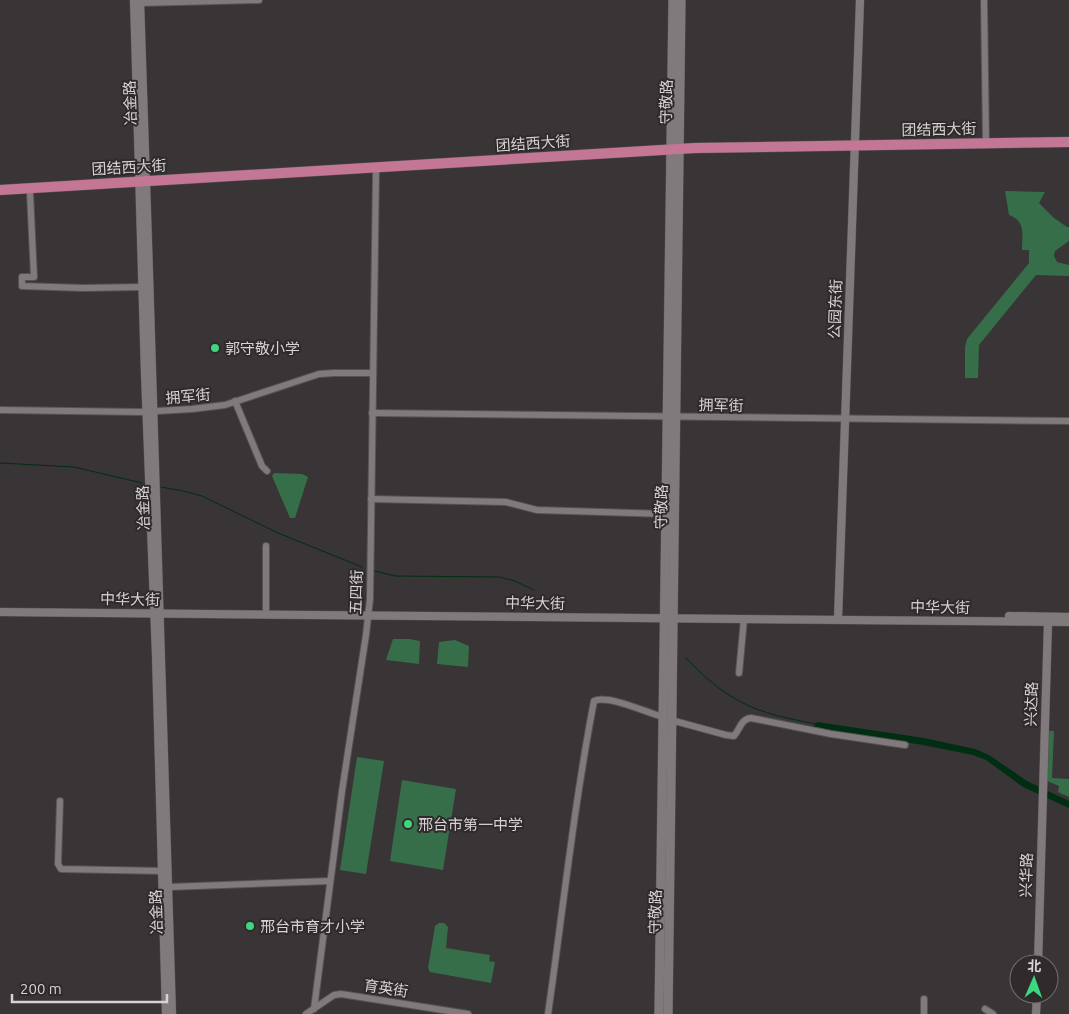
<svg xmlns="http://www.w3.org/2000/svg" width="1069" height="1014" viewBox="0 0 1069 1014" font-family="Ubuntu,'Noto Sans SC',sans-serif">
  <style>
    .green { fill: #366e49 }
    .water { fill: #002e13 }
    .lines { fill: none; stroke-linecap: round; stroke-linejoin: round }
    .stream { stroke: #002e13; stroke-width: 1 }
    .minor-casing { stroke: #575254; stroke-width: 8 }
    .tertiary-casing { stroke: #575254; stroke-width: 9 }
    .secondary-casing { stroke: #575254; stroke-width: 10 }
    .primary-casing { stroke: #575254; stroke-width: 11 }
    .minor { stroke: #807a7c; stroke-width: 6 }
    .tertiary { stroke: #807a7c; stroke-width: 8 }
    .secondary { stroke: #807a7c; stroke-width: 9 }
    .primary { stroke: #c47695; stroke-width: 10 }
    .poi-dot { fill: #3dd77d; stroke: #2f2a2b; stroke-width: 2 }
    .labels { text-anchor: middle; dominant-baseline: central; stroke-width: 4; stroke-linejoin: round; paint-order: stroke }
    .street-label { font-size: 15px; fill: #d7d3d4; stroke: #2f2a2b }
    .poi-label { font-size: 15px; fill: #d7d3d4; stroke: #2f2a2b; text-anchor: start }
  </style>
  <rect width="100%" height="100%" fill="#393435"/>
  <g class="green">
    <path d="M 1005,191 L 1045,192 L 1039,203 L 1054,218 L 1067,227 L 1069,227 L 1069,241 L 1055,251 L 1054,256 L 1057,262 L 1069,265 L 1069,276 L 1036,275 L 979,345 L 978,378 L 965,378 L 965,347 L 967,339 L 1029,263 L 1029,250 L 1022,250 C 1022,234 1026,221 1009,215 Z"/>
    <polygon points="274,473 302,474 308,477 295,518 290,518 272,476"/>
    <polygon points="393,639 409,639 420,641 419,664 386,660"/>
    <polygon points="455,640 469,646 468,667 437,664 439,642"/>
    <polygon points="1047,731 1054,731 1052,778 1069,779 1069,797 1058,792 1059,786 1045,780"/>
    <polygon points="357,757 384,761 366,874 340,870"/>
    <polygon points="402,780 456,789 443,870 390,861"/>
    <polygon points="439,923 444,923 448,927 446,948 490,955 489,961 495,962 491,983 430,972 428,968 435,926"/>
  </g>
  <polygon class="water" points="817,722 924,738 975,749 989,755 1027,781 1069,801 1069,808 1023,787 986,760 973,755 923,745 812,727"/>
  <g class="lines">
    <g class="stream">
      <polyline points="0,463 74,467 142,483"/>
      <polyline points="161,487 183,491 202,496 278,533 362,567"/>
      <polyline points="375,571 395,576 499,577 515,581 534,590"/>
      <path d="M 686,658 C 702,675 720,691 741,702 C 763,714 791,719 816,724"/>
    </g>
    <g class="minor-casing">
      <g id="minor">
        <polyline points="984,0 986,143"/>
        <polyline points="140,3 259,0"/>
        <polyline points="30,193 34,277 22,277 22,286 83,288 142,287"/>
        <polyline points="235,401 262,466 267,471"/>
        <polyline points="0,410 141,412 192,409 225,405 319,374 334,373 373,373"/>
        <polyline points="372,413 1069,421"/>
        <polyline points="371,499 506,502 537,510 666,514"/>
        <polyline points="266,609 266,546"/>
        <polyline points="739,673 744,619"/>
        <path d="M 671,720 L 726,735 L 734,736 C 740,729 741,719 751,718 L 831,734 L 905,745"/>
        <polyline points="60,801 58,864 61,869 162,871"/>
        <polyline points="169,887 330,881"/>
        <polyline points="314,1009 342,791 366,635 370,599 376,173"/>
        <polyline points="985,1009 993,1014"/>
        <polyline points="306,1014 334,995 341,994 468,1014"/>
        <path d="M 548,1014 C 563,910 574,805 594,701 C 607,694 648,713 663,717"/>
        <polyline points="924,1014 924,999"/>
      </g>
    </g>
    <g class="tertiary-casing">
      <g id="tertiary">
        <polyline points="134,0 145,374 156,655 166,1014"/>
        <path d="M 140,0 C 151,338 163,676 172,1014"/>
        <polyline points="0,612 1069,622"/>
        <polyline points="1009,616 1069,617"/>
        <polyline points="838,619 860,0"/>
        <polyline points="1038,964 1048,622"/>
        <polyline points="1036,1014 1037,994"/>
      </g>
    </g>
    <g class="secondary-casing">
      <g id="secondary">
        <polyline points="659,1014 673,0"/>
        <polyline points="668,1014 681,0"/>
      </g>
    </g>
    <g class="primary-casing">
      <polyline id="primary" points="0,190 695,148 1069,142"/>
    </g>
    <use href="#minor" class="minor"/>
    <use href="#tertiary" class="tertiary"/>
    <use href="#secondary" class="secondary"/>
    <use href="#primary" class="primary"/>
  </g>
  <g class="poi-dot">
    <circle cx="215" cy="348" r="5"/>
    <circle cx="408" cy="824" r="5"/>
    <circle cx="250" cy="926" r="5"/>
  </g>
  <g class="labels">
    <g class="street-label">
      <text transform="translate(666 102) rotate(-89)">守敬路</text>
      <text transform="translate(130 103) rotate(-92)">冶金路</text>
      <text transform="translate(939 129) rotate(-1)">团结西大街</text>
      <text transform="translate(533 143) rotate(-4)">团结西大街</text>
      <text transform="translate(129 167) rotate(-3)">团结西大街</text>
      <text transform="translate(835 309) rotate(-88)">公园东街</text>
      <text transform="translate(188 396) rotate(-5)">拥军街</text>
      <text transform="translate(721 405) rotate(1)">拥军街</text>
      <text transform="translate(661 507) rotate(-89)">守敬路</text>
      <text transform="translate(143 508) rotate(-92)">冶金路</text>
      <text transform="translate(356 592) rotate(-88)">五四街</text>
      <text transform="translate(130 599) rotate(1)">中华大街</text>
      <text transform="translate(535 603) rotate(1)">中华大街</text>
      <text transform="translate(940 607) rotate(1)">中华大街</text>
      <text transform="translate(1031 704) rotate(-88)">兴达路</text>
      <text transform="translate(1026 875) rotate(-88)">兴华路</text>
      <text transform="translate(156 912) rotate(-92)">冶金路</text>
      <text transform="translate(655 912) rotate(-89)">守敬路</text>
      <text transform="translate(386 988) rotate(9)">育英街</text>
    </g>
    <g class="poi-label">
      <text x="225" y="348">郭守敬小学</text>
      <text x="418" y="824">邢台市第一中学</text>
      <text x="260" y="926">邢台市育才小学</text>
    </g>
  </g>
  <g transform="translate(1034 979) rotate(2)"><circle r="24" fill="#2f2a2b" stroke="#726e6f"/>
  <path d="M0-4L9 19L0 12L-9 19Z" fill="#3dd77d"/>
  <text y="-8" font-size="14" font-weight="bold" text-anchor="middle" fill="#d7d3d4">北</text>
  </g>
  <path d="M12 994v8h155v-8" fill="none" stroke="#d7d3d4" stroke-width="2.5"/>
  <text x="20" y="994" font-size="15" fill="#d7d3d4" stroke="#2f2a2b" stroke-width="4" paint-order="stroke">200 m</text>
</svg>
